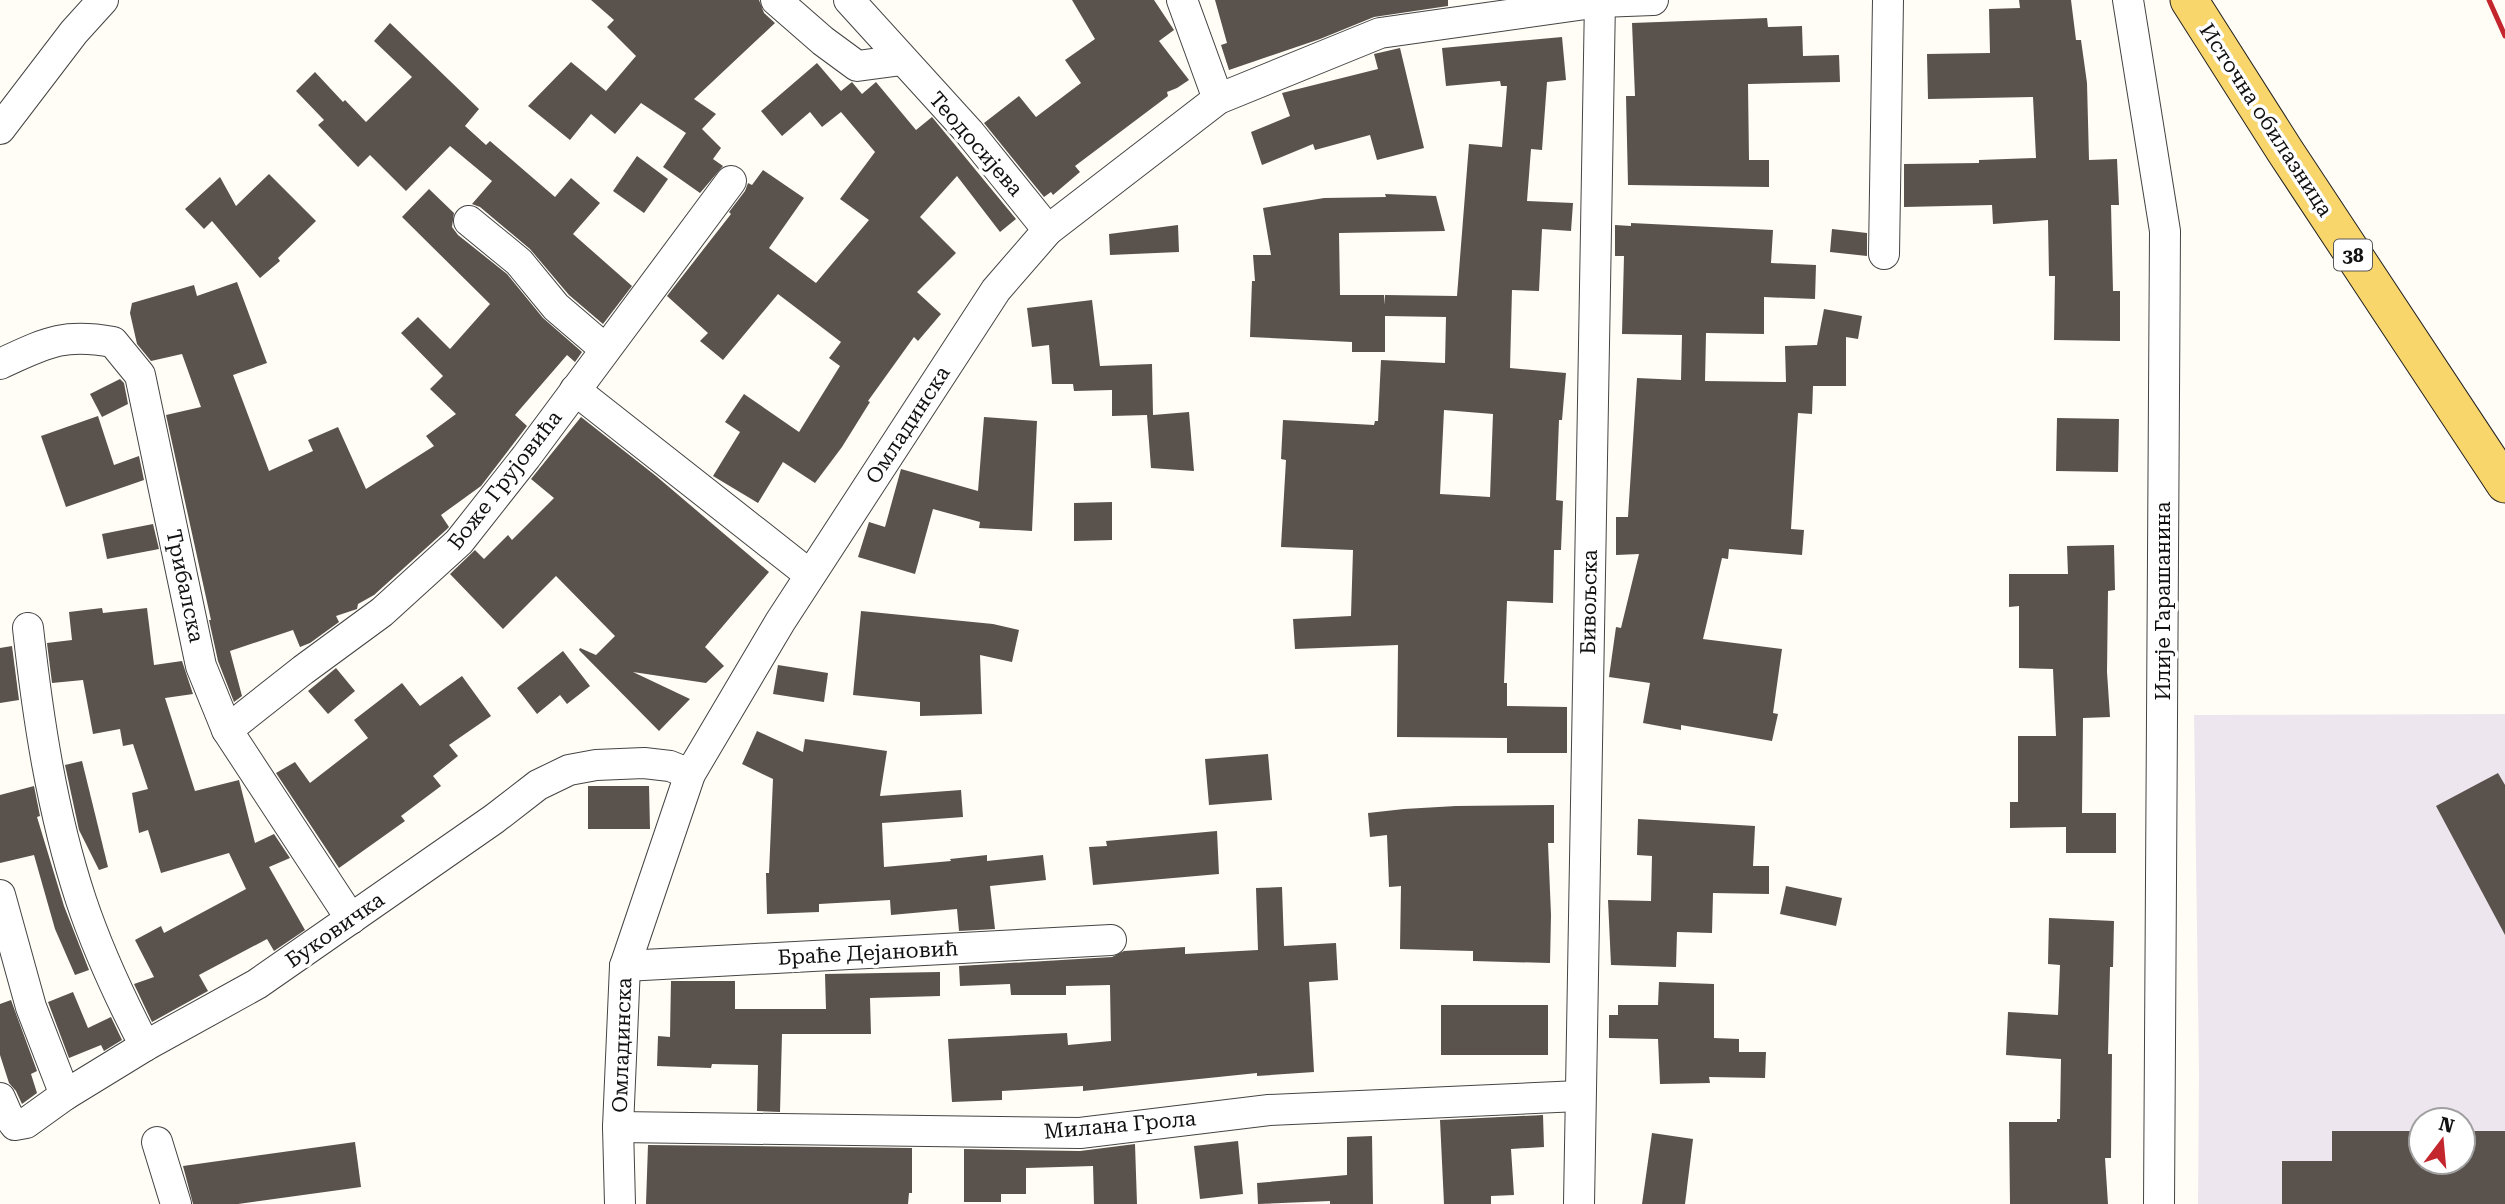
<svg xmlns="http://www.w3.org/2000/svg" width="2505" height="1204" viewBox="0 0 2505 1204" font-family="'Roboto Serif',serif">
  <style>
    .industrial { fill: #eee6ef; fill-rule: evenodd }
    .building { fill: #5a524d; fill-rule: evenodd }
    .lines { fill: none; stroke-linecap: round; stroke-linejoin: round }
    .minor-casing { stroke: #444; stroke-width: 32 }
    .major-casing { stroke: #222; stroke-width: 39 }
    .minor { stroke: #fff; stroke-width: 30 }
    .major { stroke: #f9d66b; stroke-width: 37 }
    .rail { stroke: #c4262e; stroke-width: 5 }
    .labels { text-anchor: middle; dominant-baseline: central; stroke-width: 7; stroke-linejoin: round; paint-order: stroke }
    .shield { fill: #fff; stroke: #585858; stroke-width: 2 }
    .shield-label { font-size: 19px; font-weight: bold; fill: #111 }
    .street-label { font-size: 21px; fill: #111; stroke: #fff }
  </style>
  <rect width="100%" height="100%" fill="#fffdf5"/>
  <path class="industrial" d="M 2505,714 L 2505,1204 L 2198,1204 L 2199,1074 L 2194,715 ZM 2421,1120 L 2463,1120 L 2463,1162 L 2421,1162 Z"/>
  <g class="building">
    <polygon points="591,0 759,0 764,13 775,23 694,99 716,114 702,129 721,148 713,159 723,166 700,193 663,167 686,133 641,103 615,134 591,114 570,140 528,106 571,62 606,91 636,56 607,27 614,20"/>
    <polygon points="1072,0 1154,0 1174,30 1159,41 1189,80 1177,88 1167,92 1168,96 1075,166 1080,172 1053,195 1051,192 1044,197 984,123 1019,96 1036,117 1081,83 1065,60 1095,39"/>
    <polygon points="1215,0 1448,0 1448,6 1374,17 1320,39 1229,70 1221,45 1227,43"/>
    <polygon points="2019,0 2071,0 2076,40 2081,40 2087,83 2089,160 2117,159 2119,205 2111,205 2113,291 2120,291 2120,341 2054,340 2055,276 2049,276 2048,220 1993,224 1992,205 1904,207 1904,164 1979,163 1979,160 2036,158 2033,97 1928,99 1927,54 1990,53 1989,9 2020,8"/>
    <polygon points="1767,18 1768,27 1802,26 1803,56 1839,55 1840,82 1748,84 1749,160 1769,160 1769,187 1628,185 1626,96 1635,96 1632,23"/>
    <polygon points="390,23 479,109 465,126 486,145 490,141 555,197 571,178 600,203 573,234 632,286 603,324 569,295 530,249 480,207 472,204 492,181 450,146 406,191 370,155 358,167 318,125 324,120 296,91 315,72 343,102 345,100 366,122 412,77 374,41"/>
    <path d="M 1562,37 L 1566,80 L 1547,82 L 1542,150 L 1531,149 L 1527,201 L 1573,203 L 1571,231 L 1542,229 L 1539,291 L 1512,290 L 1510,368 L 1566,373 L 1562,420 L 1559,420 L 1556,500 L 1563,501 L 1561,550 L 1554,550 L 1553,603 L 1507,601 L 1504,683 L 1507,683 L 1507,706 L 1567,707 L 1567,753 L 1507,753 L 1507,738 L 1397,737 L 1398,645 L 1295,649 L 1293,619 L 1351,616 L 1353,550 L 1281,547 L 1286,460 L 1281,459 L 1283,420 L 1374,425 L 1375,421 L 1378,421 L 1381,360 L 1445,363 L 1446,317 L 1385,316 L 1385,352 L 1352,352 L 1352,342 L 1250,337 L 1252,281 L 1255,281 L 1253,255 L 1271,255 L 1263,208 L 1324,198 L 1386,197 L 1385,194 L 1436,196 L 1445,231 L 1339,233 L 1340,295 L 1384,295 L 1384,305 L 1385,295 L 1457,296 L 1469,144 L 1502,147 L 1507,86 L 1501,86 L 1500,81 L 1446,86 L 1442,48 ZM 1444,410 L 1493,414 L 1490,497 L 1440,494 Z"/>
    <polygon points="1400,48 1424,148 1377,160 1370,135 1315,150 1313,144 1262,165 1251,132 1290,116 1282,93 1378,69 1374,54"/>
    <polygon points="817,63 841,91 852,82 862,94 876,82 916,130 932,117 1016,219 1000,232 957,176 920,217 956,253 917,292 941,314 918,341 914,337 868,401 870,402 842,447 815,483 783,462 758,503 713,476 740,432 725,422 744,394 799,432 840,366 829,358 841,342 778,294 723,360 700,341 708,333 667,296 731,214 729,212 745,191 748,183 752,185 763,170 804,198 769,248 816,283 869,220 840,199 875,152 841,112 822,127 810,112 782,136 761,111"/>
    <polygon points="637,156 668,179 644,213 613,191"/>
    <polygon points="269,174 316,221 278,258 280,261 260,278 212,221 204,229 185,209 220,177 236,206"/>
    <polygon points="429,189 454,213 452,227 458,235 507,274 543,318 582,352 575,362 567,355 515,415 527,426 481,486 441,515 449,527 446,530 374,595 358,604 357,609 336,616 339,622 310,643 300,647 293,630 230,651 242,696 234,702 218,661 209,620 211,620 166,415 201,407 182,354 151,361 137,344 130,313 132,303 194,285 197,296 237,282 267,363 233,375 269,471 313,451 308,440 338,427 366,489 434,446 426,436 456,414 430,389 443,376 401,333 418,317 450,349 490,304 402,217"/>
    <polygon points="1631,223 1773,230 1771,263 1816,265 1815,299 1764,297 1764,334 1706,333 1705,381 1786,382 1785,346 1817,345 1824,309 1862,316 1858,339 1846,337 1846,386 1813,386 1812,414 1798,413 1791,529 1804,530 1802,555 1729,549 1728,559 1722,558 1703,639 1782,649 1773,713 1778,714 1772,741 1681,725 1681,730 1643,723 1650,683 1609,677 1616,627 1621,628 1639,554 1616,555 1616,517 1628,517 1637,378 1681,380 1682,335 1622,334 1624,256 1615,256 1615,225 1631,226"/>
    <polygon points="1178,225 1179,252 1110,255 1109,234"/>
    <polygon points="1832,229 1867,233 1867,256 1830,252"/>
    <polygon points="1092,300 1100,366 1152,364 1153,415 1189,412 1194,471 1151,468 1147,415 1112,416 1112,390 1074,391 1073,384 1052,384 1049,345 1032,347 1027,308"/>
    <polygon points="120,379 124,383 128,404 102,417 90,394"/>
    <polygon points="98,416 114,465 139,456 144,480 66,507 41,436"/>
    <polygon points="581,417 656,476 769,572 705,647 724,666 706,683 633,672 690,699 659,731 579,650 580,648 596,655 615,636 556,576 503,629 450,574 475,550 484,559 508,535 512,540 554,498 531,479"/>
    <polygon points="984,417 1037,421 1032,531 979,528 980,522 933,509 915,574 858,557 869,522 885,527 901,469 978,491"/>
    <polygon points="2057,418 2119,419 2118,472 2056,471"/>
    <polygon points="1112,502 1112,540 1074,541 1074,503"/>
    <polygon points="153,524 159,549 107,559 102,534"/>
    <polygon points="2114,545 2115,590 2108,591 2107,672 2110,717 2083,718 2082,813 2116,813 2116,853 2066,853 2066,827 2010,828 2010,802 2018,802 2018,736 2056,736 2053,669 2019,668 2019,606 2009,607 2009,574 2068,574 2067,546"/>
    <polygon points="102,608 103,613 147,608 154,665 182,661 193,694 165,698 195,791 239,780 255,843 274,834 290,858 269,867 305,930 274,951 267,939 199,975 208,991 152,1022 134,984 154,977 135,940 161,926 164,933 246,889 229,853 161,873 148,830 139,833 132,793 148,789 133,744 123,746 120,729 93,734 83,680 52,683 47,643 72,640 69,612"/>
    <polygon points="861,611 993,624 1019,630 1012,662 980,655 982,714 920,716 920,702 853,695"/>
    <polygon points="12,646 19,700 0,703 0,648"/>
    <polygon points="563,651 590,686 567,704 560,695 537,714 517,688"/>
    <polygon points="778,665 828,673 824,702 773,694"/>
    <polygon points="336,668 355,691 328,714 308,691"/>
    <polygon points="462,676 491,716 449,745 458,756 433,776 441,786 401,816 405,821 339,868 276,773 295,762 310,783 368,738 354,720 402,683 420,706"/>
    <polygon points="757,731 803,752 805,739 887,751 880,796 961,790 963,817 882,823 884,867 951,861 950,859 987,855 987,861 1043,855 1046,880 990,886 995,929 959,931 957,909 891,915 890,900 819,904 819,912 767,914 766,873 769,873 773,779 742,764"/>
    <polygon points="1268,754 1272,800 1209,805 1205,759"/>
    <polygon points="82,761 108,867 99,870 79,830 65,765"/>
    <polygon points="2498,773 2505,785 2505,935 2436,806"/>
    <polygon points="34,786 40,816 37,817 64,906 89,970 75,975 55,929 34,855 0,863 0,795"/>
    <polygon points="588,786 649,786 650,829 588,829"/>
    <polygon points="1554,805 1554,843 1548,843 1551,915 1550,963 1473,961 1473,951 1400,949 1401,886 1389,887 1387,835 1370,837 1368,813 1404,809 1456,806"/>
    <polygon points="1638,819 1755,826 1753,866 1769,866 1769,894 1713,893 1712,933 1677,932 1676,967 1611,965 1608,900 1651,901 1652,856 1637,855"/>
    <polygon points="1217,831 1219,874 1093,885 1089,847 1107,846 1106,841"/>
    <polygon points="1786,886 1842,898 1836,926 1780,914"/>
    <polygon points="1282,887 1284,946 1336,943 1338,980 1309,982 1314,1072 1257,1076 1257,1073 1083,1091 1083,1086 1002,1091 1002,1100 952,1102 948,1039 1067,1033 1068,1045 1111,1041 1110,985 1066,986 1066,995 1011,995 1010,984 960,986 959,966 1112,957 1124,951 1185,947 1185,954 1258,950 1256,888"/>
    <polygon points="2049,918 2114,921 2113,967 2110,967 2108,1054 2112,1054 2111,1158 2105,1158 2108,1204 2010,1204 2009,1122 2057,1122 2057,1119 2060,1119 2061,1059 2006,1055 2008,1012 2058,1015 2060,965 2048,964"/>
    <polygon points="940,972 940,996 870,998 871,1034 782,1034 780,1112 757,1111 758,1065 712,1064 711,1068 657,1066 658,1036 670,1037 671,981 735,981 735,1009 826,1009 825,974"/>
    <polygon points="1659,982 1714,984 1714,1038 1739,1039 1739,1052 1766,1052 1765,1078 1709,1077 1710,1083 1660,1084 1658,1039 1609,1038 1609,1015 1618,1015 1618,1005 1658,1005"/>
    <polygon points="73,992 88,1028 111,1017 122,1040 104,1051 101,1045 69,1058 48,1002"/>
    <polygon points="11,1000 37,1071 31,1074 37,1093 22,1104 16,1091 9,1083 0,1055 0,1004"/>
    <rect x="1441" y="1005" width="107" height="50"/>
    <polygon points="1543,1115 1544,1147 1511,1149 1514,1195 1491,1196 1491,1204 1444,1204 1440,1120"/>
    <polygon points="2332,1131 2421,1131 2421,1162 2463,1162 2463,1131 2505,1131 2505,1204 2282,1204 2282,1161 2332,1161"/>
    <polygon points="1652,1133 1693,1139 1685,1204 1642,1204"/>
    <polygon points="1372,1136 1373,1204 1330,1204 1330,1201 1258,1204 1257,1183 1347,1175 1347,1137"/>
    <polygon points="1238,1141 1243,1194 1200,1199 1194,1146"/>
    <polygon points="355,1142 361,1187 238,1204 193,1204 183,1166"/>
    <polygon points="1135,1144 1137,1204 1094,1204 1093,1166 1026,1168 1026,1194 1001,1194 1001,1202 964,1202 964,1149 1080,1151"/>
    <polygon points="648,1145 912,1148 912,1193 909,1193 908,1204 646,1204"/>
  </g>
  <g class="lines">
    <g class="minor-casing">
      <g id="minor">
        <polyline points="776,0 823,41 857,66 902,60"/>
        <polyline points="849,0 969,132 1048,230"/>
        <polyline points="1182,0 1218,99"/>
        <polyline points="2128,0 2165,231 2159,1204"/>
        <polyline points="0,129 74,32 103,0"/>
        <polyline points="469,221 519,262 556,307 605,349"/>
        <polyline points="1884,254 1888,0"/>
        <path d="M 0,364 C 46,343 62,333 113,342 L 140,375 L 201,666 L 227,730 L 351,919"/>
        <polyline points="575,390 810,575"/>
        <path d="M 28,628 C 38,719 52,812 81,900 C 98,951 120,998 145,1046"/>
        <polyline points="227,730 303,670 382,612 459,542 526,457 731,181"/>
        <polyline points="0,895 31,1007 65,1095"/>
        <polyline points="625,966 1111,940"/>
        <polyline points="0,1098 7,1114 15,1125 26,1123 65,1095 145,1046 257,984 494,819 538,785 569,770 596,765 644,763 670,766 690,774"/>
        <polyline points="618,1127 1080,1133 1269,1110 1579,1096"/>
        <polyline points="157,1142 176,1204"/>
        <polyline points="620,1204 618,1127 625,966 690,774 780,622 996,290 1048,230 1218,99 1380,33 1600,2 1653,0"/>
        <polyline points="1579,1204 1600,0"/>
      </g>
    </g>
    <g class="major-casing">
      <polyline id="major" points="2189,0 2285,151 2505,484"/>
    </g>
    <use href="#minor" class="minor"/>
    <use href="#major" class="major"/>
    <polyline class="rail" points="2489,0 2505,36"/>
  </g>
  <g class="labels">
    <rect class="shield" x="2334" y="239.5" width="38" height="31" rx="5"/>
    <g class="shield-label">
      <text x="2353" y="255">38</text>
    </g>
    <g class="street-label">
      <text transform="translate(2266 120) rotate(57)">Источна обилазница</text>
      <text transform="translate(976 144) rotate(49)">Теодосијева</text>
      <text transform="translate(908 425) rotate(-57)">Омладинска</text>
      <text transform="translate(505 480) rotate(-52)">Боже Грујовића</text>
      <text transform="translate(185 586) rotate(78)">Трибалска</text>
      <text transform="translate(2163 601) rotate(-90)">Илије Гарашанина</text>
      <text transform="translate(1589 602) rotate(-89)">Бивољска</text>
      <text transform="translate(335 930) rotate(-35)">Буковичка</text>
      <text transform="translate(868 953) rotate(-3)">Браће Дејановић</text>
      <text transform="translate(622 1045) rotate(-88)">Омладинска</text>
      <text transform="translate(1120 1125) rotate(-5)">Милана Грола</text>
    </g>
  </g>
  <g transform="translate(2442 1141) rotate(16)"><circle r="33" fill="#ffffff" stroke="#a0a0a0" stroke-width="2"/>
  <path d="M0-5L12 26L0 18L-12 26Z" fill="#c4262e"/>
  <text y="-10" font-size="19" font-weight="bold" text-anchor="middle" fill="#111111">N</text>
  </g>
</svg>
